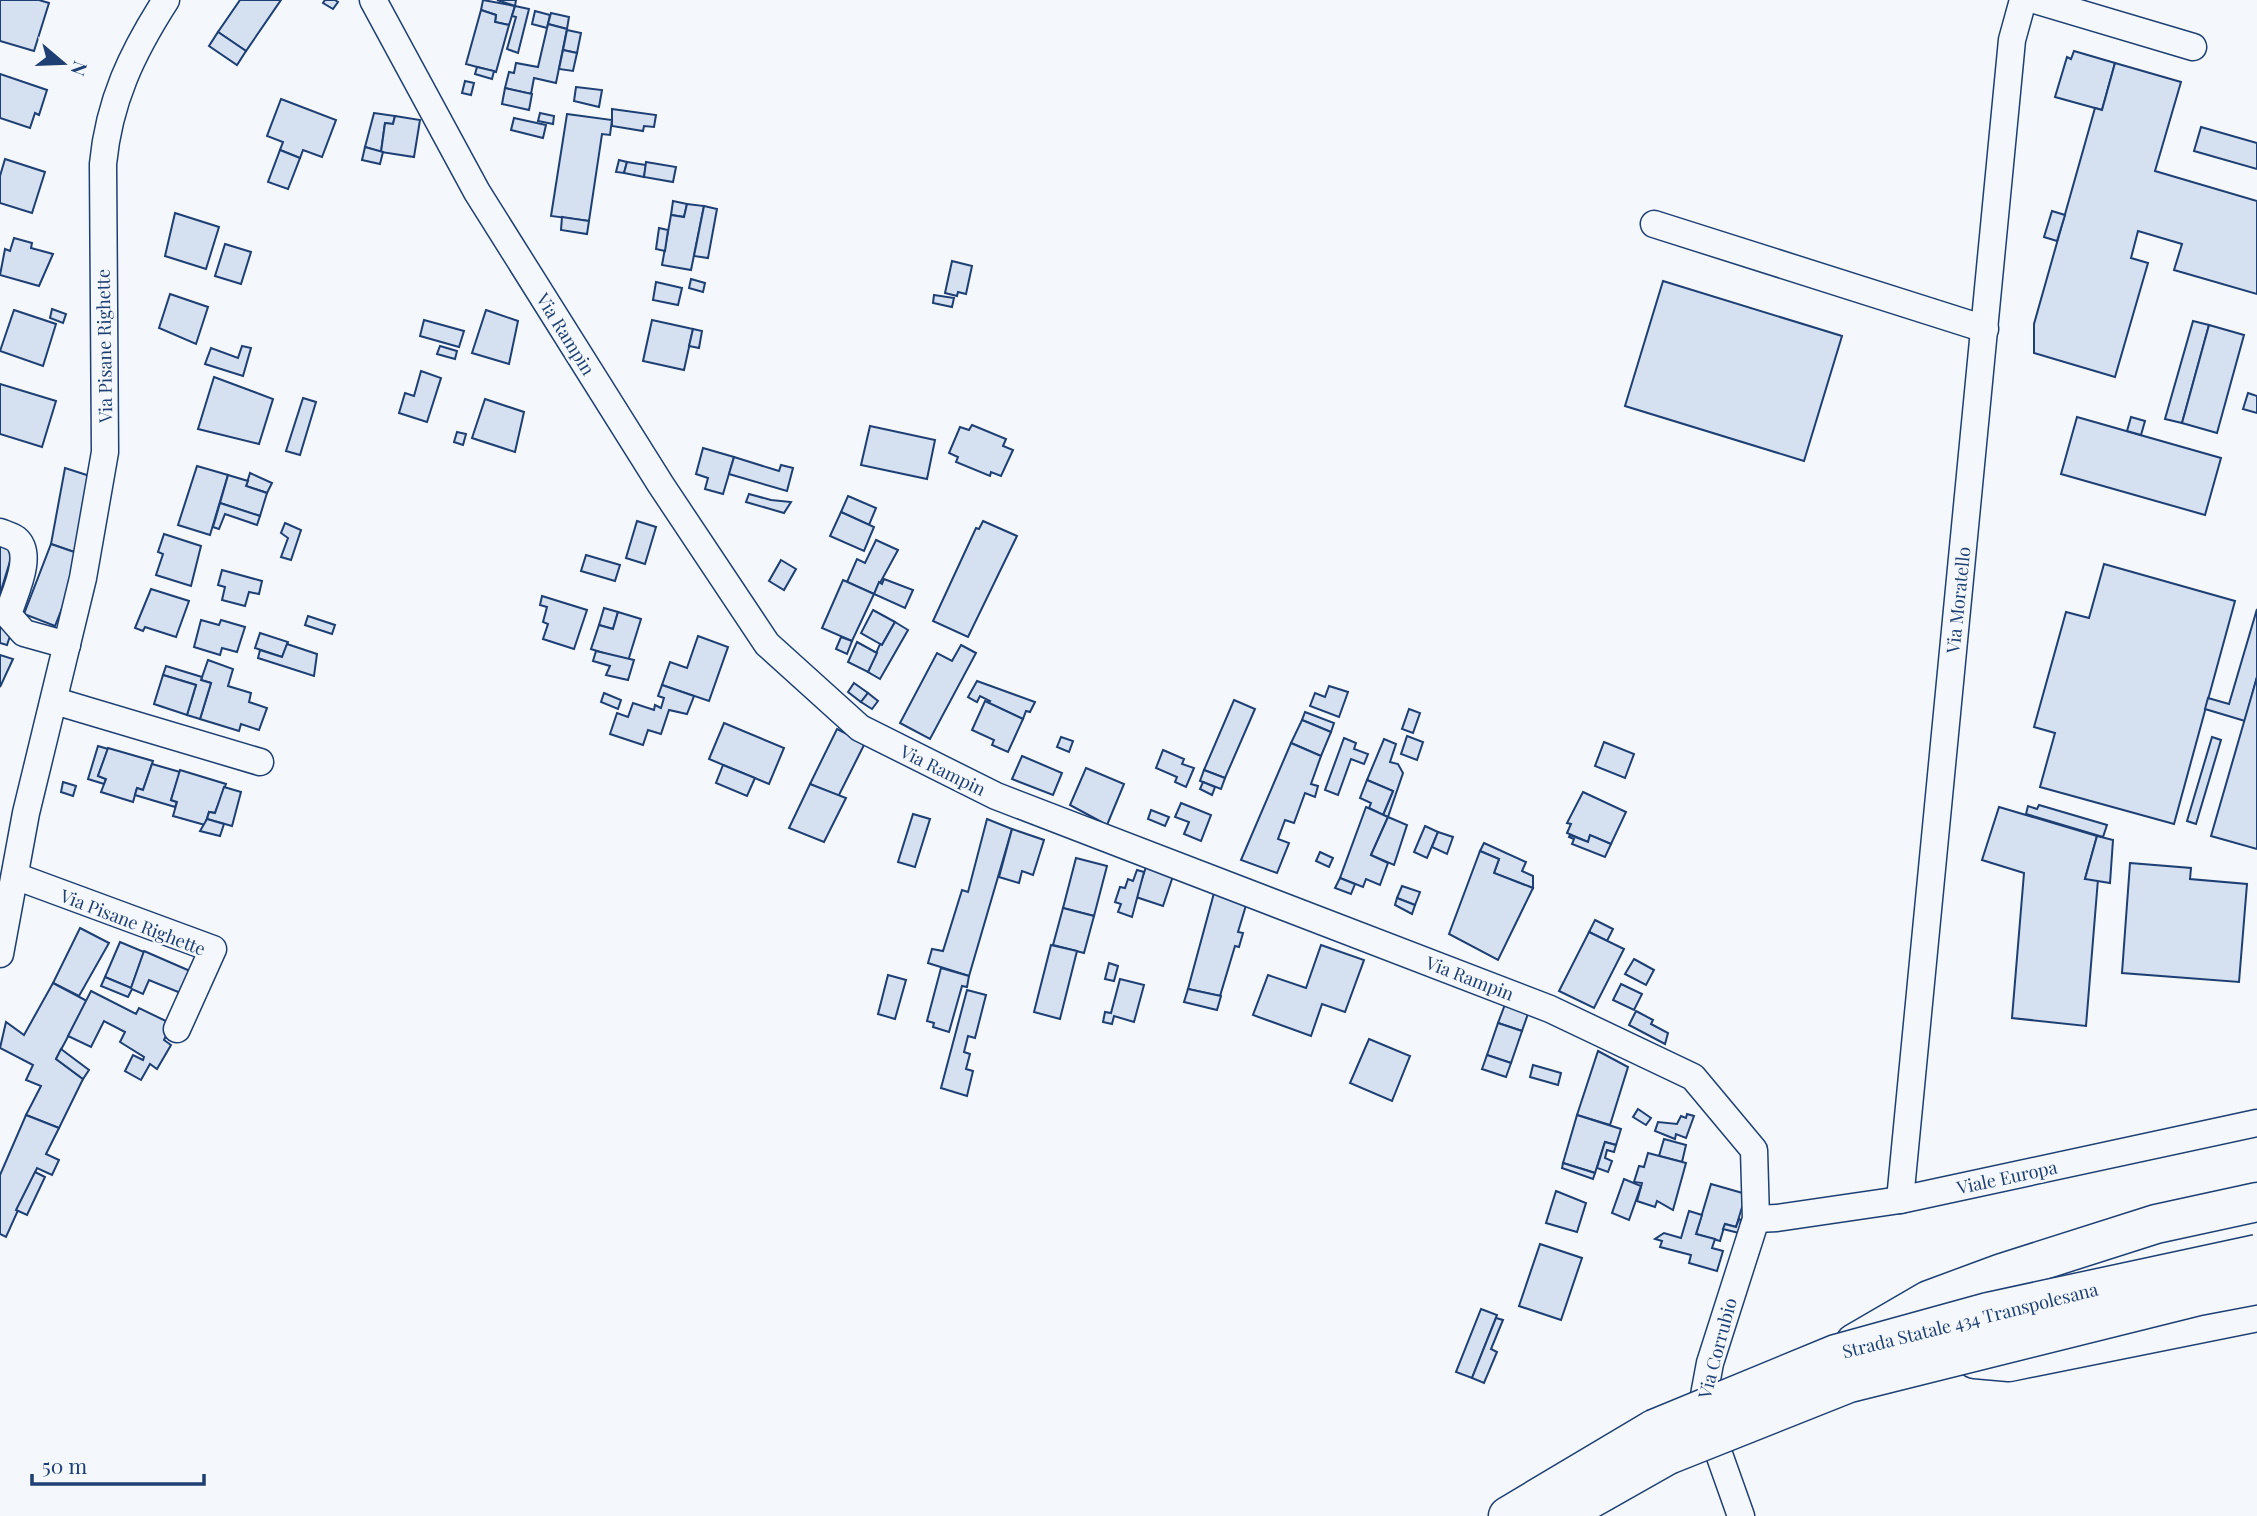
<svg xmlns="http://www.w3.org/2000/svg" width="2257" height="1516" viewBox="0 0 2257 1516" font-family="'Playfair Display',serif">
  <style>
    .building { fill: #d5e0f0; stroke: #1d3f73; stroke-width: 2 }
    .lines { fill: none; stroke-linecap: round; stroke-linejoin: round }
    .minor-casing { stroke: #1d3f73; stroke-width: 29 }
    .highway-casing { stroke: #1d3f73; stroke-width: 41 }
    .minor { stroke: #f4f7fb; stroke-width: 26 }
    .highway { stroke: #f4f7fb; stroke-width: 38 }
    .highway-bridge-casing { stroke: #1d3f73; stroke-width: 41; stroke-linecap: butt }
    .highway-bridge { stroke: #f4f7fb; stroke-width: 38 }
    .labels { text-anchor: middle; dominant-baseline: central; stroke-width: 5; stroke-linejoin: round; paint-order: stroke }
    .street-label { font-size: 18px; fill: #1d3f73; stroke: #f4f7fb }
  </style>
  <rect width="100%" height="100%" fill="#f4f7fb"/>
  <g class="building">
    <polygon points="0,0 39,0 49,3 34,51 0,41"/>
    <polygon points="240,0 281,0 246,51 218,32"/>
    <polygon points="325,0 335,0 338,2 333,9 323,3"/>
    <polygon points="483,0 515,6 509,25 495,22 496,15 481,10"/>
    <polygon points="497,0 516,0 515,6"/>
    <polygon points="515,6 529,9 518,53 507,49 516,17 512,16"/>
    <polygon points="481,10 496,15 495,22 509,25 496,72 466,64"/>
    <polygon points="535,11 550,15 547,28 532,24"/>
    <polygon points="551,13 569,17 567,29 548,24"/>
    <polygon points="548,24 567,29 556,83 534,78 531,94 505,88 509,72 514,73 516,63 538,67"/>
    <polygon points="567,30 581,33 577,53 563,50"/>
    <polygon points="218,32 246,51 237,65 209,46"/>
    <polygon points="563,50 577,53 573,71 559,69"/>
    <polygon points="2074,51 2115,63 2102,110 2055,97 2067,57 2071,59"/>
    <polygon points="2115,63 2181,82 2155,171 2257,201 2257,294 2174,270 2182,244 2138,231 2131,258 2148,263 2115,377 2034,353 2034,324 2095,108 2102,110"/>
    <polygon points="477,67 494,71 492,79 475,74"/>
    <polygon points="0,74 47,90 39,115 35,113 30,128 0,118"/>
    <polygon points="465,81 474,83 471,95 462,93"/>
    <polygon points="576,87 602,90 599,107 574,101"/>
    <polygon points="505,88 532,94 529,110 502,104"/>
    <polygon points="281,99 336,120 322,157 303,150 300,158 280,150 283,142 267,136"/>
    <polygon points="612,109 656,115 654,127 644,126 643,131 612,126"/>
    <polygon points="374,113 395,116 393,124 385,123 381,152 365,147"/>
    <polygon points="540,113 554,116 553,124 538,121"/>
    <polygon points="567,114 612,120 610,135 602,134 589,221 551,216"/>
    <polygon points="395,116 420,120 414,157 381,152 385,123 393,124"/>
    <polygon points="514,118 546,125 543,138 511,130"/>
    <polygon points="2201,127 2257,143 2257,169 2194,151"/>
    <polygon points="365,147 383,152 380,164 362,160"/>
    <polygon points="280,150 300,158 288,189 268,182"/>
    <polygon points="5,159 45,172 32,213 0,203 0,176"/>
    <polygon points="619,160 627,162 624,173 616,172"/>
    <polygon points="627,162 646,165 644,177 624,173"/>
    <polygon points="646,162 676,167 673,182 644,177"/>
    <polygon points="673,201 687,204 684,217 671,215"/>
    <polygon points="687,204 704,206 691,270 662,265 671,215 684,217"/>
    <polygon points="704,206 717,209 708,258 694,256"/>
    <polygon points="2052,211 2065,215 2057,241 2044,237"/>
    <polygon points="175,213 219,227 206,269 165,256"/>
    <polygon points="562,217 589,221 587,234 561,230"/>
    <polygon points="659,228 668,230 665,251 656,249"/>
    <polygon points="14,238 32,243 31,248 53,254 39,286 0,275 5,249 10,251"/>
    <polygon points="225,244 251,252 241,284 215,276"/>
    <polygon points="952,261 972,266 966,294 958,292 957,296 945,293"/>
    <polygon points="691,279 705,283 703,292 689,288"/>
    <polygon points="1663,281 1842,336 1804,461 1625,406"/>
    <polygon points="656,282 682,288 678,305 653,300"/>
    <polygon points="170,294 208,307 196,344 159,328"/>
    <polygon points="934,295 954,298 952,307 933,303"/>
    <polygon points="52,309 66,314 63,323 50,318"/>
    <polygon points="14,310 56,324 43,366 0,351"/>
    <polygon points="486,310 518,321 509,364 472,353"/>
    <polygon points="424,320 464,331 459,347 420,336"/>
    <polygon points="652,320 693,329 684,370 643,361"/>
    <polygon points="2193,321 2209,325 2182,423 2165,419"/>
    <polygon points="2209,325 2244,335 2217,433 2182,423"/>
    <polygon points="693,329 702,331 699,348 689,346"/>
    <polygon points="242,346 251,348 243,376 205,364 211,348 238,358"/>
    <polygon points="440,346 457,351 455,359 437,354"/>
    <polygon points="421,371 441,378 427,422 399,413 405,393 414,396"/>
    <polygon points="214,377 273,399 259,444 198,429"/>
    <polygon points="0,384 56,401 42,447 0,434"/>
    <polygon points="2248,393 2257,396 2257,413 2243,409"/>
    <polygon points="303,398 316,402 300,455 286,451"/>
    <polygon points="485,399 524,412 515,452 472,438"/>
    <polygon points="2077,417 2221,458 2205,515 2061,474"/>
    <polygon points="2131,417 2145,421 2141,435 2127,431"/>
    <polygon points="972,425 1006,439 1003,446 1013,450 1001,476 991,472 990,476 956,462 958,457 949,453 960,427 969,430"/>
    <polygon points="870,426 935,440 927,479 861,465"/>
    <polygon points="457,432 466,434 463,445 454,442"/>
    <polygon points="703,448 734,457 723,494 705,489 708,478 696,474"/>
    <polygon points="734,457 779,471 781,465 793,468 787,491 729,474"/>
    <polygon points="197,466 228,475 210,535 178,525"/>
    <polygon points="65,468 96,478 83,555 51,544"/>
    <polygon points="250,473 272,483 267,493 246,486"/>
    <polygon points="228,475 248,481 246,486 267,493 260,516 220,503"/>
    <polygon points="749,494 771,500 791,502 784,513 746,502"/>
    <polygon points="848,496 876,508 869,525 841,512"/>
    <polygon points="220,503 260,516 257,525 225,514 219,529 213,527"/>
    <polygon points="841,512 874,527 864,551 830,536"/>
    <polygon points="637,521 656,527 645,564 626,558"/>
    <polygon points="983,521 1017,536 968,637 933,621 976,528 979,529"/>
    <polygon points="285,523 301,530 291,560 281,557 288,538 281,533"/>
    <polygon points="164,534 201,546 191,586 156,575 163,554 158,552"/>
    <polygon points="0,540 15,545 0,594"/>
    <polygon points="876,540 898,550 874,594 847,582 857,559 865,563"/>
    <polygon points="51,544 83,555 55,626 24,614"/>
    <polygon points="586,555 620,565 615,581 581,571"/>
    <polygon points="781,560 796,569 784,590 769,581"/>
    <polygon points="2104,564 2235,601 2174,824 2040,787 2055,733 2034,727 2066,612 2089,618"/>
    <polygon points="222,570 262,581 259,594 249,592 245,606 222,600 225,587 218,585"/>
    <polygon points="884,579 913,590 905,608 874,594 879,582 882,584"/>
    <polygon points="843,580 874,594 852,641 822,628"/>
    <polygon points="151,589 189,601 176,637 145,627 143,631 135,628"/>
    <polygon points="542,596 587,610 574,649 543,639 548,624 543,622 547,607 540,605"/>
    <polygon points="604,608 618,612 613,629 599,625"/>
    <polygon points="2257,609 2257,677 2245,721 2205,709 2208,698 2229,704"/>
    <polygon points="873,610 895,622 882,645 861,633"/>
    <polygon points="618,612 641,619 628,661 591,649 599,625 613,629"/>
    <polygon points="308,616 335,625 332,634 305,625"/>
    <polygon points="201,620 219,625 221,620 245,627 237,652 222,648 220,655 194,647"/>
    <polygon points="895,622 908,630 880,679 868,672 880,644 882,645"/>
    <polygon points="0,623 13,627 7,645 0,643"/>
    <polygon points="260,633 288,642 282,657 255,648"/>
    <polygon points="698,636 728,647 709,701 662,685 670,662 687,668"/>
    <polygon points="841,637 852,641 847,654 836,649"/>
    <polygon points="857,642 877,653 868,672 848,662"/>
    <polygon points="287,644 317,654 314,676 258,658 260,650 282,657"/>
    <polygon points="961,645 976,653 930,739 900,723 937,653 952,661"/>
    <polygon points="596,651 634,660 628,680 606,675 610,666 593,661"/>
    <polygon points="0,655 13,659 0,687"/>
    <polygon points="208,660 233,669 228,686 251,693 249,702 267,708 259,730 241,724 239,731 200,719 211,683 201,680"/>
    <polygon points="166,666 202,677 201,680 211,683 200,719 187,715 196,685 163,675"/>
    <polygon points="163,675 196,685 187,715 154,704"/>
    <polygon points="2257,677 2257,849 2211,836"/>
    <polygon points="977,681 1035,702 1030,712 1026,711 1023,719 988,703 990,701 980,696 977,702 968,697"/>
    <polygon points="854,683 868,693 861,702 848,692"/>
    <polygon points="662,685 694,696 687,714 669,710 661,734 648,730 643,745 610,734 617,713 628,717 633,703 654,710 655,705 661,708 664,698 658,696"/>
    <polygon points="1329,686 1348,692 1339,717 1310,706 1315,693 1325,697"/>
    <polygon points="604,693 621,700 618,709 601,702"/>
    <polygon points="868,693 878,701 872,709 861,702"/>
    <polygon points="1234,700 1255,709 1225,778 1204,770"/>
    <polygon points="985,701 1023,719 1008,752 992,745 994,740 972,730"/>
    <polygon points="1409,709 1420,713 1413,733 1402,729"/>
    <polygon points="1305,712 1334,723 1331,732 1302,720"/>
    <polygon points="1302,720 1331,732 1321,756 1291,743"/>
    <polygon points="724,723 784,748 769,784 709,759"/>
    <polygon points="837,729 865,743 838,797 810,784"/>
    <polygon points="1407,736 1423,742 1417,760 1401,754"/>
    <polygon points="1061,737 1073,741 1069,752 1057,747"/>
    <polygon points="2212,737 2221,740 2196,824 2187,821"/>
    <polygon points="1344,738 1356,743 1354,749 1368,754 1364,764 1351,759 1338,795 1325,790"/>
    <polygon points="1384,739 1396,744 1390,762 1398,764 1403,773 1388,817 1383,815 1393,791 1367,780"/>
    <polygon points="1604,742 1634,754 1625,778 1595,766"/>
    <polygon points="1291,743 1321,756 1311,784 1318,786 1315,797 1305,793 1294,823 1285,820 1278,839 1289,843 1277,873 1241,860"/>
    <polygon points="98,746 108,749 98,776 106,779 104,784 88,779"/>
    <polygon points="108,748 153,761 143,790 137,788 133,802 101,792 106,779 98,776"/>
    <polygon points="1163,750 1184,759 1182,764 1194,768 1186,787 1175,782 1177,777 1156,768"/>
    <polygon points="1022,756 1062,773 1053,795 1012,779"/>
    <polygon points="152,764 180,772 171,800 177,802 175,807 135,795 137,788 143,790"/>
    <polygon points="723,765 755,778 747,796 716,783"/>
    <polygon points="1086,768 1124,784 1107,825 1070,805"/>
    <polygon points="180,770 226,784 215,813 209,812 205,825 173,816 177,802 171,800"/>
    <polygon points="1204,770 1225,778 1221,789 1200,781"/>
    <polygon points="1367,780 1393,791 1383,815 1369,808 1371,803 1360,798"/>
    <polygon points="63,782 76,786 73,796 61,792"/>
    <polygon points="1203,782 1215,787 1212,795 1200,789"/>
    <polygon points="810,784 846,798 824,842 789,828"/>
    <polygon points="224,787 241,792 232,826 207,819 209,812 215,813"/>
    <polygon points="1583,792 1626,812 1611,844 1590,835 1588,842 1567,833 1571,824 1567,823"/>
    <polygon points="1181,803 1211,815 1201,841 1184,834 1189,822 1175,817"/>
    <polygon points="2039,805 2107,825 2103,837 2026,814 2028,806 2037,809"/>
    <polygon points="1366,807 1388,817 1371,855 1388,863 1380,885 1366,879 1363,887 1340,878"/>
    <polygon points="1999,807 2097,836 2085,879 2098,879 2086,1026 2012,1018 2024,873 1982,860"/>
    <polygon points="1151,810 1169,817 1165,826 1148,819"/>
    <polygon points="913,814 930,819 915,867 898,862"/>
    <polygon points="1388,817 1407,825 1394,865 1371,855"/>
    <polygon points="207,819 224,824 220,836 200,831"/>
    <polygon points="987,819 1012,829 969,976 928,963 932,949 943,951 962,890 968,892"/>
    <polygon points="1425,826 1438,832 1427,858 1414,852"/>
    <polygon points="1012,829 1044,840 1033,875 1022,871 1019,883 999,877"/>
    <polygon points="1438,832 1453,837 1447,854 1432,847"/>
    <polygon points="1570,835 1588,842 1590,835 1611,844 1605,857 1572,844 1574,839 1569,837"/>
    <polygon points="2097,836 2113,840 2110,883 2085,879"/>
    <polygon points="1484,843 1526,862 1522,871 1533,876 1533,888 1494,873 1499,859 1480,851"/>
    <polygon points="1480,851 1499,859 1494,873 1533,888 1498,960 1449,934"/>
    <polygon points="1320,852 1333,858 1329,867 1316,861"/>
    <polygon points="1076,858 1107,866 1094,916 1063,908"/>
    <polygon points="2130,863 2191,868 2190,879 2247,884 2239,982 2122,973"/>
    <polygon points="1146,867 1173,876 1163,906 1136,897"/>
    <polygon points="1137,870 1144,872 1132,917 1118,912 1121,904 1115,902 1120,887 1125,888 1128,879 1133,881"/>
    <polygon points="1340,878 1355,884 1351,894 1335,888"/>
    <polygon points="1402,886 1420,892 1415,905 1397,898"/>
    <polygon points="1214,893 1247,902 1238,932 1243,933 1239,947 1235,946 1220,996 1188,989"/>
    <polygon points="1397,898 1415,905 1412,914 1395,905"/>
    <polygon points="1063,908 1094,916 1084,953 1053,945"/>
    <polygon points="1595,920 1613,929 1607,941 1589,932"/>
    <polygon points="80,928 109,943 79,996 53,983"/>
    <polygon points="1589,932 1624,949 1594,1008 1559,991"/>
    <polygon points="120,942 144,952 131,988 105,977"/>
    <polygon points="1051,945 1077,951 1060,1019 1034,1012"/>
    <polygon points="1321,945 1364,960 1345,1012 1322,1004 1311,1036 1253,1015 1268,975 1306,988"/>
    <polygon points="144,951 190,971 188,996 149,980 143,994 132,989 128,997 101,986 105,977 131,988"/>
    <polygon points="1634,959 1654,970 1646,985 1625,974"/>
    <polygon points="1109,963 1118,966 1114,981 1105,979"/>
    <polygon points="941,968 969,976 967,987 962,986 949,1032 933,1027 934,1023 927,1021"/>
    <polygon points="888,975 906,980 895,1019 878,1014"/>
    <polygon points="1120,979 1144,985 1134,1022 1114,1016 1112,1024 1103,1022 1105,1012 1111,1013"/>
    <polygon points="53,983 87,1001 56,1059 83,1079 59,1128 26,1115 41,1086 26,1080 33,1065 0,1048 6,1022 24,1035"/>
    <polygon points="1621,984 1642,994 1634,1010 1613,1000"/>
    <polygon points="1188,989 1221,996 1217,1010 1184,1002"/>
    <polygon points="967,990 986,995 975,1038 968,1036 964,1052 970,1054 966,1069 973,1071 967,1096 941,1088"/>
    <polygon points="91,991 136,1014 139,1008 172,1024 164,1040 171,1045 157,1069 150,1064 141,1080 125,1071 133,1055 143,1060 144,1057 120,1042 125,1032 104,1021 91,1047 68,1036"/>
    <polygon points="1507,999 1530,1008 1522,1031 1498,1023"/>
    <polygon points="1636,1011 1653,1020 1651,1024 1668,1033 1665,1044 1629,1025"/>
    <polygon points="1498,1023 1522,1031 1511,1063 1487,1055"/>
    <polygon points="1369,1039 1410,1056 1392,1101 1350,1083"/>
    <polygon points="61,1049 89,1070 83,1079 56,1059"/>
    <polygon points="1598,1051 1628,1067 1610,1125 1577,1115"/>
    <polygon points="1487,1055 1511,1063 1506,1077 1482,1069"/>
    <polygon points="1533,1065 1561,1073 1558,1085 1530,1077"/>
    <polygon points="1638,1109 1651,1118 1646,1125 1633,1117"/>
    <polygon points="1687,1114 1694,1116 1686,1138 1676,1134 1675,1139 1655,1131 1658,1122 1677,1124 1681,1116 1686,1118"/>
    <polygon points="26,1115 59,1128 46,1154 59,1160 52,1175 37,1168 6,1237 0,1234 0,1175"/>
    <polygon points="1577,1115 1621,1129 1616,1145 1605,1142 1595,1173 1563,1163"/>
    <polygon points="1664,1139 1686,1145 1682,1162 1659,1156"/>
    <polygon points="1605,1142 1616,1145 1614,1152 1607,1150 1605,1158 1612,1161 1608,1172 1597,1168"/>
    <polygon points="1648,1153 1686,1163 1673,1210 1657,1201 1655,1207 1637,1201 1642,1183 1634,1182 1639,1166 1644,1167"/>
    <polygon points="1563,1163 1595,1173 1593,1179 1562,1168"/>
    <polygon points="35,1172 45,1177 27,1215 16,1210"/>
    <polygon points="1624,1179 1641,1186 1629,1220 1612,1213"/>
    <polygon points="1711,1184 1746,1194 1736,1227 1725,1224 1720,1241 1696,1234"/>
    <polygon points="1556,1191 1586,1203 1577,1232 1546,1223"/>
    <polygon points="1689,1211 1702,1215 1696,1234 1715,1239 1712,1248 1723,1251 1717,1271 1689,1263 1691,1255 1660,1247 1662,1241 1655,1239 1664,1233 1681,1238"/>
    <polygon points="1739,1219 1741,1220 1739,1233 1723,1229 1725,1224 1736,1227"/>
    <polygon points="1540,1244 1582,1258 1561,1320 1519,1306"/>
    <polygon points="1481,1309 1497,1315 1472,1378 1456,1372"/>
    <polygon points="1496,1318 1503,1320 1491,1349 1497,1352 1484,1383 1472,1378"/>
  </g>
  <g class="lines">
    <g class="minor-casing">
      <g id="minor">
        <polyline points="373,0 477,192 661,485 767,644 860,728 996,796 1550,1009 1693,1077 1754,1150 1756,1219 1710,1363 1702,1406 1741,1516"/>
        <polyline points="2035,0 2193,47"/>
        <polyline points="1654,224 1985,329"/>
        <path d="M 0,532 C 5,534 12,536 16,539 C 35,555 13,596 8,615 L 24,633 L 67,645"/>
        <polyline points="55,701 260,762"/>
        <polyline points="15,876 213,949 177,1029"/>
        <path d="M 0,954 L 26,813 L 83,578 L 105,452 L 103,164 C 109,101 132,53 166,0"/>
        <polyline points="1900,1200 2012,40 2023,0"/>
        <polyline points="1756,1219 1777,1218 1900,1200 2257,1123"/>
      </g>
    </g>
    <g class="highway-casing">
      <g id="highway">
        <polyline points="1855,1343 1929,1300 2002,1273 2156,1224 2257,1202"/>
        <polyline points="1975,1359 2009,1362 2257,1312"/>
        <polyline points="1508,1516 1654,1429"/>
        <polyline points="1560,1516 1668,1455"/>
      </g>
    </g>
    <use href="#minor" class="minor"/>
    <use href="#highway" class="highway"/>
    <g class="highway-bridge-casing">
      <g id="highway-bridge">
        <polyline points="1654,1429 1836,1354 1988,1312 2257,1254"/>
        <polyline points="1668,1455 1849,1383 2198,1296 2257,1285"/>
      </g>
    </g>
    <use href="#highway-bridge" class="highway-bridge"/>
  </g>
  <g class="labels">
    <g class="street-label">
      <text transform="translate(566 334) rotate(58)">Via Rampin</text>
      <text transform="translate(104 346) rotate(-91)">Via Pisane Righette</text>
      <text transform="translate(1958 600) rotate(-84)">Via Moratello</text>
      <text transform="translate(943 770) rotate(26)">Via Rampin</text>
      <text transform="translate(133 922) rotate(21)">Via Pisane Righette</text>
      <text transform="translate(1470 978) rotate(21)">Via Rampin</text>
      <text transform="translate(2007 1177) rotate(-12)">Viale Europa</text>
      <text transform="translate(1970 1320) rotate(-14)">Strada Statale 434 Transpolesana</text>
      <text transform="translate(1717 1348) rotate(-75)">Via Corrubio</text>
    </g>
  </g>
  <g transform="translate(63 63) rotate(109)" stroke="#f4f7fb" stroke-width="5" paint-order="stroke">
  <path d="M0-5L12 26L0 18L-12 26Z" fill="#1d3f73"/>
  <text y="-10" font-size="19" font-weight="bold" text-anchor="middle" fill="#1d3f73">N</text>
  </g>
  <path d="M32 1474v10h172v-10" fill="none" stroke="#1d3f73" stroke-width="3.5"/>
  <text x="42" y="1474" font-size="21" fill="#1d3f73" stroke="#f4f7fb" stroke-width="5" paint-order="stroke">50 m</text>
</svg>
